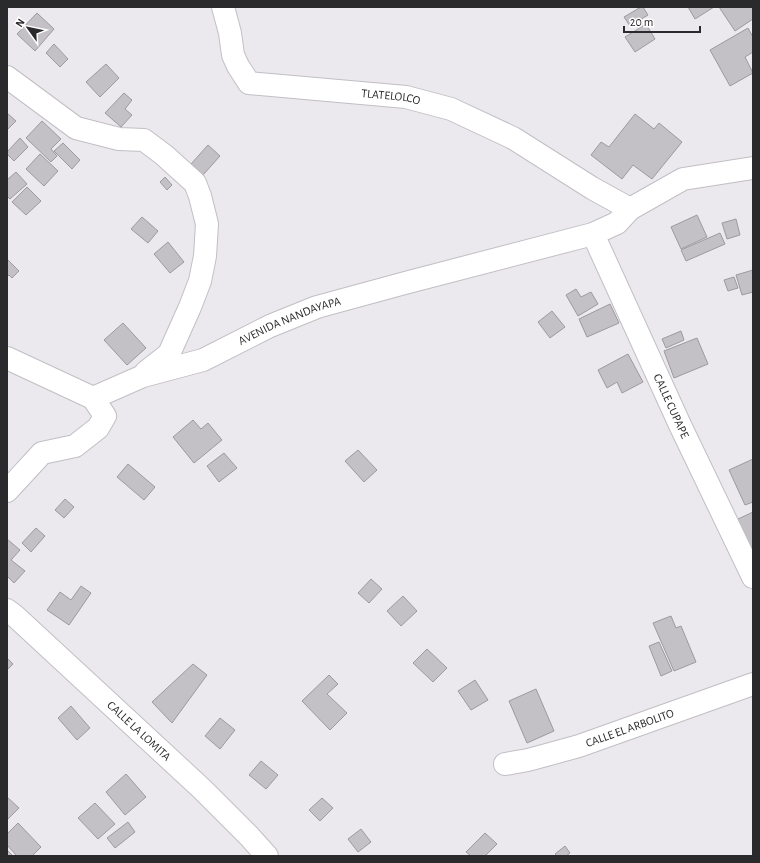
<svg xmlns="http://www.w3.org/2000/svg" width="760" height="863" viewBox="0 0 760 863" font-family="'Alegreya Sans',sans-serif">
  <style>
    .building { fill: #c3c1c6; stroke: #9c9a9f }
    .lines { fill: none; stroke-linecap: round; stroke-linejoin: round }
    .minor-casing { stroke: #c1bfc4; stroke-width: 24 }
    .minor { stroke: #fff; stroke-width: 22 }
    .labels { text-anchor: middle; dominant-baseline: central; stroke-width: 4; stroke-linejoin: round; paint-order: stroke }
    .street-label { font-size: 12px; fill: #2a292b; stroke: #fff }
  </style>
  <rect width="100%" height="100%" fill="#ebe8ee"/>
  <g class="building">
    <polygon points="641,7 643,7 648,15 630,26 624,17"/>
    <polygon points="688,7 714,7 695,19"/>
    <polygon points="719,7 753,7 753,19 735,31"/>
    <polygon points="37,13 54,29 35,51 17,34"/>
    <polygon points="646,24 655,39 635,52 625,37"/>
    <polygon points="748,28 753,37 753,52 745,57 753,73 730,86 710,50"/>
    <polygon points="54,44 68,59 60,67 46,53"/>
    <polygon points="106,64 119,78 100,97 86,82"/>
    <polygon points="124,93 132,100 125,109 132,115 121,127 105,113"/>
    <polygon points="7,113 16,121 7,130"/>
    <polygon points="635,114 654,129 659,123 682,142 652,179 633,165 622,179 591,155 601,142 609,147"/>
    <polygon points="42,121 61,139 51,149 57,156 51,162 26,138"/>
    <polygon points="20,138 28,147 14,161 7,154 7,152"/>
    <polygon points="63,143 80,160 72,169 54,151"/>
    <polygon points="208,145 220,156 203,175 191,164"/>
    <polygon points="40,154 58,171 44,186 26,169"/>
    <polygon points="16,172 27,184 10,199 7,196 7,180"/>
    <polygon points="165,177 172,185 167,190 160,182"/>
    <polygon points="27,187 41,201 26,215 12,202"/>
    <polygon points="697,215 707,237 681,249 671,227"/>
    <polygon points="142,217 158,231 148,243 131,229"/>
    <polygon points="736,219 740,235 727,239 722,223"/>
    <polygon points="720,233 725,244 686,261 681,250"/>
    <polygon points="168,242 184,262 170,273 154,254"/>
    <polygon points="7,259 19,271 12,278 9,275 7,277"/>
    <polygon points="753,270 753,292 742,295 736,275"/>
    <polygon points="734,277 738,288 728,291 724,280"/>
    <polygon points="576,289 581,297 591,292 598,304 578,316 566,295"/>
    <polygon points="610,304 619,323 587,337 579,319"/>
    <polygon points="552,311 565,327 550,338 538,322"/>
    <polygon points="123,323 146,348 127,365 104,340"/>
    <polygon points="681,331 684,340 666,348 662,339"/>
    <polygon points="697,338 708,364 674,378 664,351"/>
    <polygon points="628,354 643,382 622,393 617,382 607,388 598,370"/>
    <polygon points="193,420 201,429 208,423 222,440 194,463 173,437"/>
    <polygon points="358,450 377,470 364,482 345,461"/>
    <polygon points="224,453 237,468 219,482 207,466"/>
    <polygon points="753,459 753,502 745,505 729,470"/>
    <polygon points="128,464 155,487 144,500 117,477"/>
    <polygon points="65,499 74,507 64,518 55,510"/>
    <polygon points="753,512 753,554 736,520"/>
    <polygon points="36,528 45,536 31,552 22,543"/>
    <polygon points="7,539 20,550 11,560 25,571 14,583 7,576"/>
    <polygon points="371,579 382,589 369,603 358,593"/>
    <polygon points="81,586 91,593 69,625 47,610 60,592 71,600"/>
    <polygon points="403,596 417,611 401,626 387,611"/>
    <polygon points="671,616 676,628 681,626 696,662 674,671 653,623"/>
    <polygon points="659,642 672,671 661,676 649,646"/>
    <polygon points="427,649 447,668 433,682 413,663"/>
    <polygon points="7,658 13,664 7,670"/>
    <polygon points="193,664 207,675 172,723 152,702"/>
    <polygon points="329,675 338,684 327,694 347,713 330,730 302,701"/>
    <polygon points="475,680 488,700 471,710 458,691"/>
    <polygon points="536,689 554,731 527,743 509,701"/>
    <polygon points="71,706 90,728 77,740 58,718"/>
    <polygon points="220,718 235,730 220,749 205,736"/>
    <polygon points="261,761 278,775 266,789 249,775"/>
    <polygon points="126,774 146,797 125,815 106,792"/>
    <polygon points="7,797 19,808 7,820"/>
    <polygon points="322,798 333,808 320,821 309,810"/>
    <polygon points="95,803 115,824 98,839 78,818"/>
    <polygon points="128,822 135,832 115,848 107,838"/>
    <polygon points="18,823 41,847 32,856 17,856 7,845 7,834"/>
    <polygon points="361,829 371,842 358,852 348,839"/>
    <polygon points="485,833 497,844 485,856 471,856 466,852"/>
    <polygon points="565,846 570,853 566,856 557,856 555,854"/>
    <polygon points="7,850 13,856 7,856"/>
  </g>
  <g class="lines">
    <g class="minor-casing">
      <g id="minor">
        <path id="s1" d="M 223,7 L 230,33 L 233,55 L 238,66 L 249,83 L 406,97 L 451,109 L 513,138 L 592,188 L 630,209 L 683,179 L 753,168"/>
        <polyline points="7,77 76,128 119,139 144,140 164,155 195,183 200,196 207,224 205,256 200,281 190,307 169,354 146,372"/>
        <path id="s2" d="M 593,234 L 680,425 L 753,577"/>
        <polyline points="7,358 93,398"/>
        <path id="s3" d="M 7,491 L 42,453 L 75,446 L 98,428 L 105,416 L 93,398 L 143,376 L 203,360 L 270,326 L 317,307 L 405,283 L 593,234 L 617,223 L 630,209"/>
        <path id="s4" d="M 7,610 L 15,616 L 202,789 L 249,836 L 267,856"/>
        <path id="s5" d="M 505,764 L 528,760 L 579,746 L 753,684"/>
      </g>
    </g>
    <use href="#minor" class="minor"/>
  </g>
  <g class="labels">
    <g class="street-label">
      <text stroke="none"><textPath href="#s1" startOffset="224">TLATELOLCO</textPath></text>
      <text stroke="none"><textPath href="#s3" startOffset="362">AVENIDA NANDAYAPA</textPath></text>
      <text stroke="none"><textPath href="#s2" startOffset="189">CALLE CUPAPE</textPath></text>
      <text stroke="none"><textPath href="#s5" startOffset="130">CALLE EL ARBOLITO</textPath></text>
      <text stroke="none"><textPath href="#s4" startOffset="179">CALLE LA LOMITA</textPath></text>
    </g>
  </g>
  <rect width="760" height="863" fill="none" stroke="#2a292b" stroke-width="16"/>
  <g transform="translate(28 28) rotate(303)" stroke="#ffffff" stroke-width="3" paint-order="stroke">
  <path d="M0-3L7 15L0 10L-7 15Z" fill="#2a292b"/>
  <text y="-6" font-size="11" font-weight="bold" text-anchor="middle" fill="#2a292b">N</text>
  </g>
  <path d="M624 26v6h76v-6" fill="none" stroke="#2a292b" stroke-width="2"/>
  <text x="630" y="26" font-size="12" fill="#2a292b" stroke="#ffffff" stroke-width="3" paint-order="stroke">20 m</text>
</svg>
